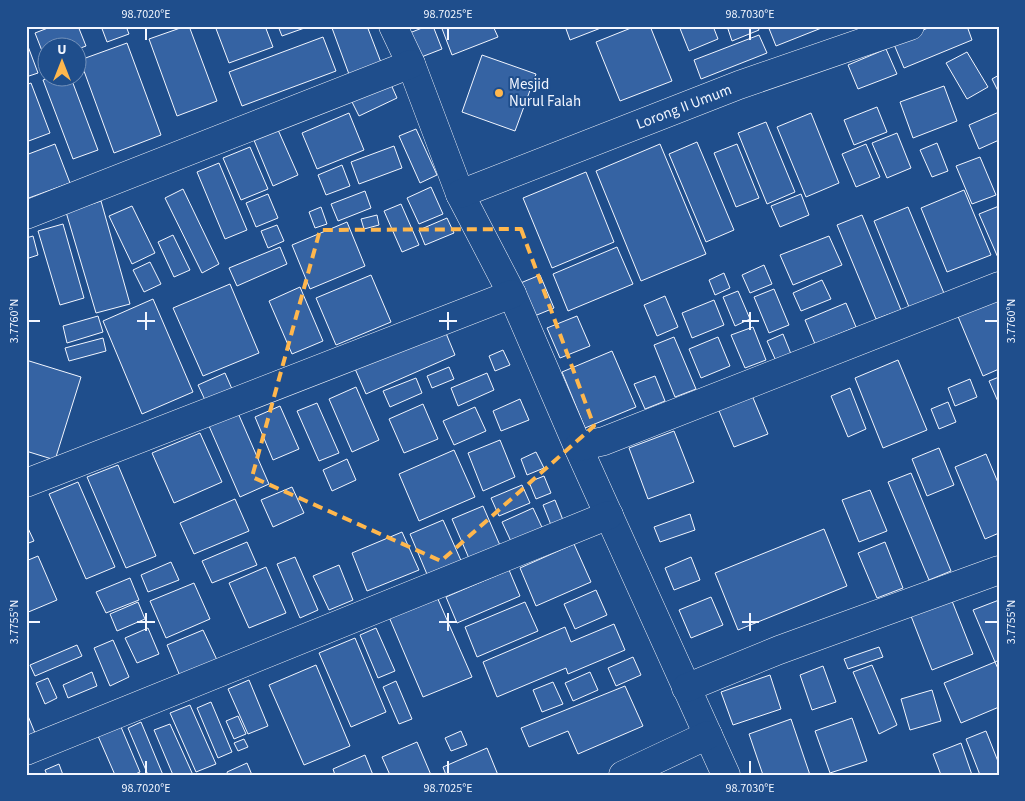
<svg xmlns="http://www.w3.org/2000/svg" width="1025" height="801" viewBox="0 0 1025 801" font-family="'Source Sans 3',sans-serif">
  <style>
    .building { fill: #3563a3; stroke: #f2f6ff }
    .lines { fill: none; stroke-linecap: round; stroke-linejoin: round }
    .minor-casing { stroke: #f2f6ff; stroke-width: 29 }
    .minor { stroke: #1f4e8c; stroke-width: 28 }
    .marked { fill: none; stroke: #ffb74d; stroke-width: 4; stroke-dasharray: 10 6; stroke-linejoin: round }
    .ticks { fill: none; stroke: #f2f6ff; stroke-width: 2 }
    .poi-dot { fill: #ffb74d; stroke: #1f4e8c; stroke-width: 2 }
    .labels { text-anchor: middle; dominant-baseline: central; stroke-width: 4; stroke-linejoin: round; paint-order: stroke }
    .poi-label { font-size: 15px; fill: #f2f6ff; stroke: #1f4e8c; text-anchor: start }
    .street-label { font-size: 15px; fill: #f2f6ff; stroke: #1f4e8c }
    .neatline { fill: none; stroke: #f2f6ff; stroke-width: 2 }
    .ticks-label { font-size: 12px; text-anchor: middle; fill: #f2f6ff }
  </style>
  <rect width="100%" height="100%" fill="#1f4e8c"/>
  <g class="building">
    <polygon points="53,26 78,26 86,46 78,49 48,48 46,61 35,33"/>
    <polygon points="101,26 126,26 129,34 107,42"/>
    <polygon points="186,26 189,26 217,101 177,116 149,39"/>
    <polygon points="215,26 265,26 273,47 229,63"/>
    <polygon points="278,26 310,26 282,36"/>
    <polygon points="337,26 367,26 382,65 350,77 332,28"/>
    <polygon points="427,26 433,26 442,49 411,61 402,36"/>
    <polygon points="441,26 493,26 498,37 452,55"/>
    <polygon points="565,26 606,26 570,40"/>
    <polygon points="636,26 650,26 672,81 620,101 596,42"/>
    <polygon points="679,26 713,26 718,39 689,51"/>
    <polygon points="727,26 757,26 759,30 732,41"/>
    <polygon points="768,26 824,26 824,27 776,46"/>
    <polygon points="933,26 967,26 972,40 904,68 893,42"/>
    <polygon points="759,35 767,53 701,79 694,60"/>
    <polygon points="323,37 336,71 242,106 229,72"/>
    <polygon points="26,41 38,73 26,77"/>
    <polygon points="127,43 161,135 114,153 80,60"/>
    <polygon points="886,49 897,74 858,89 848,65"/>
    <polygon points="967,52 988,87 967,99 946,63"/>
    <polygon points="482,55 536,74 515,131 462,112"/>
    <polygon points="999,75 999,93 992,79"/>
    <polygon points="50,78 71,78 98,150 73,159 43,80"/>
    <polygon points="389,80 397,98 359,116 350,98"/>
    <polygon points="31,83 50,133 26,142 26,85"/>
    <polygon points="944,86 957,121 913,138 900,102"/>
    <polygon points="877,107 887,132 854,145 844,120"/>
    <polygon points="999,112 999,140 979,149 969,125"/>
    <polygon points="349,113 364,150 317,169 302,133"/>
    <polygon points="811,113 839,183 806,197 777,127"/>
    <polygon points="766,122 795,192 767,204 738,133"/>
    <polygon points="275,123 298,175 273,186 251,133"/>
    <polygon points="416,129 437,175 420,183 399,136"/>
    <polygon points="897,133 911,168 887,178 872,143"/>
    <polygon points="697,142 734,230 706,242 669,154"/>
    <polygon points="937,143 948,171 932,177 920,150"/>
    <polygon points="55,144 70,183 26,199 26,155"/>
    <polygon points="660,144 706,254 641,281 596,171"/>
    <polygon points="737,144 759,198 736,207 714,153"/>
    <polygon points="866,144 880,177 856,187 842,154"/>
    <polygon points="394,146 402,168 359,184 351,162"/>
    <polygon points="250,147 268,189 241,200 223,158"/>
    <polygon points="980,157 996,195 972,204 956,166"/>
    <polygon points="219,163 247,230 225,239 197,172"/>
    <polygon points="342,165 350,186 326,195 318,175"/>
    <polygon points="586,172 614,242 552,268 523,198"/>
    <polygon points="431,187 443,214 419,224 407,198"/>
    <polygon points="183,189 219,264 202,273 165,198"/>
    <polygon points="964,190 991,255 947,272 921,208"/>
    <polygon points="365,191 371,208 338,221 331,204"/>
    <polygon points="268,194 278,218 256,227 246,203"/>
    <polygon points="801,194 809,215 780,227 771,206"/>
    <polygon points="101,201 130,304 96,313 66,212"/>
    <polygon points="401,204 419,245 402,252 384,211"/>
    <polygon points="132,206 155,253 132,264 109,216"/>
    <polygon points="999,206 999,260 979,214"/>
    <polygon points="321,207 327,224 315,228 309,212"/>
    <polygon points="908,207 946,298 911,312 874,221"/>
    <polygon points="377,215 379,225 364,229 361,219"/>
    <polygon points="862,215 901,310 876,319 837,225"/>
    <polygon points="447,218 454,233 425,245 419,230"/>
    <polygon points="347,222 365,266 310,289 292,245"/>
    <polygon points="63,224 84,298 60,305 38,231"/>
    <polygon points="277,225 284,241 268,248 261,231"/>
    <polygon points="173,235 190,270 174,277 158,242"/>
    <polygon points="33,236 38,255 26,259 26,238"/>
    <polygon points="829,236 842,265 793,285 780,255"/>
    <polygon points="280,247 287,264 237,286 229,268"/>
    <polygon points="617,247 633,284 568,311 553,274"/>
    <polygon points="150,262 161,284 144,292 133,270"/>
    <polygon points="764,265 772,284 750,293 742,275"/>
    <polygon points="724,273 730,288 715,295 709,280"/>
    <polygon points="371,275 391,322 336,345 316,298"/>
    <polygon points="540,275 554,308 532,317 518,284"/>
    <polygon points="822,280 831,299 801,311 793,293"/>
    <polygon points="230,284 259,353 203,376 173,308"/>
    <polygon points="300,287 323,341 292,354 269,301"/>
    <polygon points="774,289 789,325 769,333 754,297"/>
    <polygon points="738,291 750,319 735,326 723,297"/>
    <polygon points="665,296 678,327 657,336 644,305"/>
    <polygon points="996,298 999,304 999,369 983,376 957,314"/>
    <polygon points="153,299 193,392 142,414 103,321"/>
    <polygon points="714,300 724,325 692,338 682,313"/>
    <polygon points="846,303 856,327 815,344 805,320"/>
    <polygon points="98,316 103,332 67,343 63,326"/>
    <polygon points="577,316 590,346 560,358 547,328"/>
    <polygon points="443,326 455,355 366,394 353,364"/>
    <polygon points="753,327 766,360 745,368 731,335"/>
    <polygon points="783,334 791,354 776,361 767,341"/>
    <polygon points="674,337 696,389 675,397 654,345"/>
    <polygon points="718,337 730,366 701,378 689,349"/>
    <polygon points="103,338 106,351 69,361 65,348"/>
    <polygon points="503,350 510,365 495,371 489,356"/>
    <polygon points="612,351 636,407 585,428 562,372"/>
    <polygon points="26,360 81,377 55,460 26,451"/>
    <polygon points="898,360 927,430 883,448 855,378"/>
    <polygon points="449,367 454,379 432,388 427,376"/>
    <polygon points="225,373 232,389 205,400 198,385"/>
    <polygon points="487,373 494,390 458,406 451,388"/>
    <polygon points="655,376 665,401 645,409 634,384"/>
    <polygon points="999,377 999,404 989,381"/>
    <polygon points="416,378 422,393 390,407 383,391"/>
    <polygon points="970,379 977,397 955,406 948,388"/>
    <polygon points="356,387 379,440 352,452 329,399"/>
    <polygon points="850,388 866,429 848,437 831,396"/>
    <polygon points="751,393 768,434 734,447 717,406"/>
    <polygon points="520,399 529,420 501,431 493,411"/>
    <polygon points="948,402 956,422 939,429 931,409"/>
    <polygon points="317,403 339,453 319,461 297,411"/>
    <polygon points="423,404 438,439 404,453 389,419"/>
    <polygon points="280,406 299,449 273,460 255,417"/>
    <polygon points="475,407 486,431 454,445 443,421"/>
    <polygon points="238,413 269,484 240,497 209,426"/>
    <polygon points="674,431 694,482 648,499 629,448"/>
    <polygon points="200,433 222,482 174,503 152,453"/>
    <polygon points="500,440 515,477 483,491 468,453"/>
    <polygon points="939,448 954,485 927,496 912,459"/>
    <polygon points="454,450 475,497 419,521 399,474"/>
    <polygon points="536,452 544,468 527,475 521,459"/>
    <polygon points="986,454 999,485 999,533 985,539 955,467"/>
    <polygon points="347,459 356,480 332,491 323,470"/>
    <polygon points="118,465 156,556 126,568 87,477"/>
    <polygon points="911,473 951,571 929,580 888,482"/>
    <polygon points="544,476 551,493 536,499 529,482"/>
    <polygon points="78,482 115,567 86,579 49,494"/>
    <polygon points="522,485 530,503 499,516 491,498"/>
    <polygon points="292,487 304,513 273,527 261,500"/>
    <polygon points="870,490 887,531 859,542 842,500"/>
    <polygon points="235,499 249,531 194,554 180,523"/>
    <polygon points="555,500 565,525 553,530 543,505"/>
    <polygon points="483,506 502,550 471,563 452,519"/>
    <polygon points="533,508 546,536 515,550 502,522"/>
    <polygon points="690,514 695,530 660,542 654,527"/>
    <polygon points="443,520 463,565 429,579 410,534"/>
    <polygon points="26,524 34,541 26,544"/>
    <polygon points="824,529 847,586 738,630 715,573"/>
    <polygon points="402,532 419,570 367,591 352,553"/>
    <polygon points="247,542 257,565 212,583 202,561"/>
    <polygon points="885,542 903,588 877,598 858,553"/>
    <polygon points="574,544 591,582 536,606 520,568"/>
    <polygon points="38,556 57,600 26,613 26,561"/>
    <polygon points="295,557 318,610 300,618 277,564"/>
    <polygon points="691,557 700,580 674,590 665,568"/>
    <polygon points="171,562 179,580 148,592 141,575"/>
    <polygon points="339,565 353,600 329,610 313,576"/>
    <polygon points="266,567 286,613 249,628 229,583"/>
    <polygon points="509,570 520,596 457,623 446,597"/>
    <polygon points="130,578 139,600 106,613 96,592"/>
    <polygon points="194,583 210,619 166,638 150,601"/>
    <polygon points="596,590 607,615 575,629 564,604"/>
    <polygon points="437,597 472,677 423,697 389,617"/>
    <polygon points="711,597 723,625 691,638 679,610"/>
    <polygon points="999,600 999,660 995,662 973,610"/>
    <polygon points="952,601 973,654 932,670 911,616"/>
    <polygon points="138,602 145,619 117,631 110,614"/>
    <polygon points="525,602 538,631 477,657 465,627"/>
    <polygon points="614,624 625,650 568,674 566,668 497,697 483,662 565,627 571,642"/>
    <polygon points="148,628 159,654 137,663 125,638"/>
    <polygon points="376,628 395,671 378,678 360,635"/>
    <polygon points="203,630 217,660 180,676 167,645"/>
    <polygon points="355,638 386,712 351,727 319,653"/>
    <polygon points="113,640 129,677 110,686 94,648"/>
    <polygon points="77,645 82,656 35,676 30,665"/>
    <polygon points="879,647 883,657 848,669 844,659"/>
    <polygon points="633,657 641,675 616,686 608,668"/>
    <polygon points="995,662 999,671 999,707 961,723 944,683"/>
    <polygon points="316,665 350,746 304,765 269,685"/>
    <polygon points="872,665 897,725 879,734 853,672"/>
    <polygon points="823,666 836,702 812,710 800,675"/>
    <polygon points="92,672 97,686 68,698 63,685"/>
    <polygon points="590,672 598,690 573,701 565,683"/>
    <polygon points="770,675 781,709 733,725 721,692"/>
    <polygon points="48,678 57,698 45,704 36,683"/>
    <polygon points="249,680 268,726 248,734 228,689"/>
    <polygon points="396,681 412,719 399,724 383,687"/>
    <polygon points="553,682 563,704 542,712 533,690"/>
    <polygon points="625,686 643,726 578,754 568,731 529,747 521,728"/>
    <polygon points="932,690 941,721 910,730 901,699"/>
    <polygon points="211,702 232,752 218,758 197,708"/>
    <polygon points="190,705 216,764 196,772 170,713"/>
    <polygon points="26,711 35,733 26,736"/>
    <polygon points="238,716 246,734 234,739 226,721"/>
    <polygon points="852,718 867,761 830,773 815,731"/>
    <polygon points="791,719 810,775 763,775 749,734"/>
    <polygon points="141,722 163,775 148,775 128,728"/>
    <polygon points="170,724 193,775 173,775 154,730"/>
    <polygon points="121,727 140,772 133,775 115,775 98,736"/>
    <polygon points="461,731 467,745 451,751 445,738"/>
    <polygon points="986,731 999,764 999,775 980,775 966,739"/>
    <polygon points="244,739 248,747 238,751 234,743"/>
    <polygon points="417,742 431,775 390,775 382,757"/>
    <polygon points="961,743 972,775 941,775 933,754"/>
    <polygon points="487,748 498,775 446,775 443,767"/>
    <polygon points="365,755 373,775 335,775 333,769"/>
    <polygon points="247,763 252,775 228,775 227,772"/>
    <polygon points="59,764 63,775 47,775 45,770"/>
  </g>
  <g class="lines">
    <g class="minor-casing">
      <g id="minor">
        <polyline points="393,26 411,64 460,194 512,294 578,447 726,775"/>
        <polyline points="460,194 739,85 910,26"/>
        <polyline points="26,215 411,64"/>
        <polyline points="578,447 604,441 999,286"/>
        <polyline points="26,483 512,294"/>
        <polyline points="686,688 779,650 999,570"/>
        <polyline points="26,751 609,515"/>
        <polyline points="623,775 708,735"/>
      </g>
    </g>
    <use href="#minor" class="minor"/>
  </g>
  <path class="marked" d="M 521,229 L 594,426 L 441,561 L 252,477 L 320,230 Z"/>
  <path class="ticks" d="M 146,28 L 146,40M 448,28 L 448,40M 750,28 L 750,40M 146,312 L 146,330M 448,312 L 448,330M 750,312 L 750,330M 28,321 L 40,321M 137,321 L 155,321M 439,321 L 457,321M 742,321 L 759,321M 985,321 L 998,321M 146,613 L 146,631M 448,613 L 448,631M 750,613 L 750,631M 28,622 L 40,622M 137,622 L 155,622M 439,622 L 457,622M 742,622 L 759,622M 985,622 L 998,622M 146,761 L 146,774M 448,761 L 448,774M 750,761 L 750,774"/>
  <circle class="poi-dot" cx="499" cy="93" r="5"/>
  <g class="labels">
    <g class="poi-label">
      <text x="509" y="84">Mesjid<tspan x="509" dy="17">Nurul Falah</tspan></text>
    </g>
    <g class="street-label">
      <text transform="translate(684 107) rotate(-21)">Lorong II Umum</text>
    </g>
  </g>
  <rect width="1025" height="801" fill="none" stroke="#1f4e8c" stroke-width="55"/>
  <g transform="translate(62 62)"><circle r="24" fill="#1f4e8c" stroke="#7391ba"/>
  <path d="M0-4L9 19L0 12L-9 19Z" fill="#ffb74d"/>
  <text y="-8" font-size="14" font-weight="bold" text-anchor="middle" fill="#f2f6ff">U</text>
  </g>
  <rect x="28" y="28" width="970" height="746" class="neatline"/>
  <g class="ticks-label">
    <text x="146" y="18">98.7020°E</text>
    <text x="448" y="18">98.7025°E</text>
    <text x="750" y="18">98.7030°E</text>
    <text transform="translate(14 321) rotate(-90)" y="4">3.7760°N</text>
    <text transform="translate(1011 321) rotate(-90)" y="4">3.7760°N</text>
    <text transform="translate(14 622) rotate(-90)" y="4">3.7755°N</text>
    <text transform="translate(1011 622) rotate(-90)" y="4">3.7755°N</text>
    <text x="146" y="792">98.7020°E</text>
    <text x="448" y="792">98.7025°E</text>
    <text x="750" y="792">98.7030°E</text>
  </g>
</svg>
